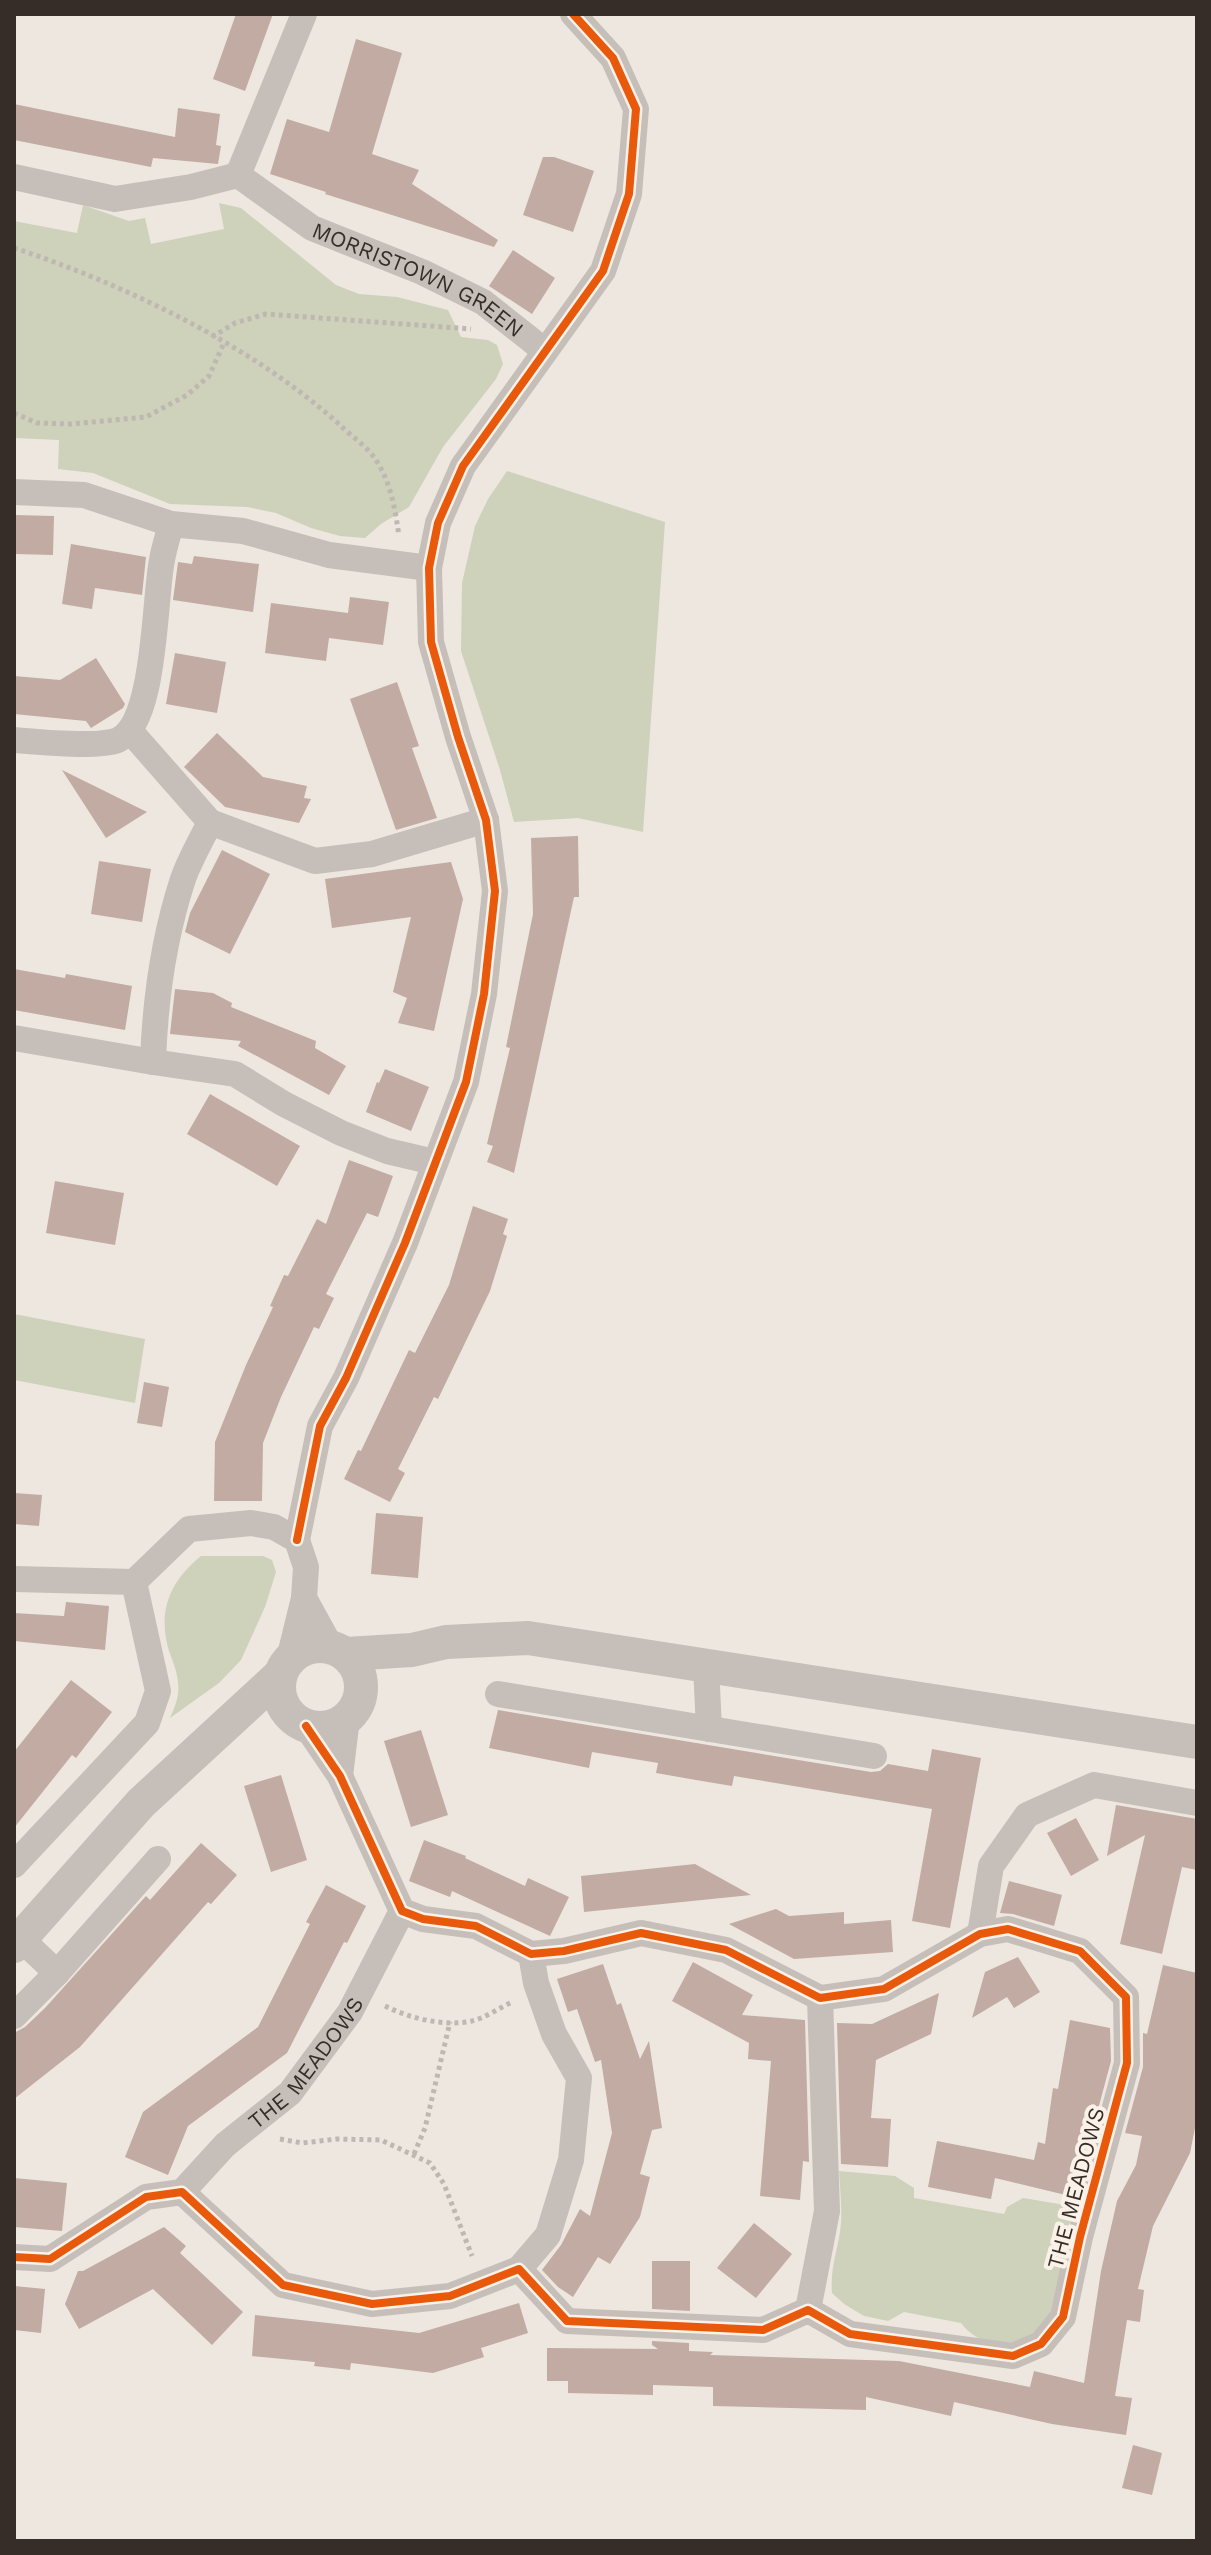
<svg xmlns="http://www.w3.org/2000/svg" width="1211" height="2555" viewBox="0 0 1211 2555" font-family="'Work Sans',sans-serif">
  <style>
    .green { fill: #ced2ba }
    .building { fill: #c1aba2 }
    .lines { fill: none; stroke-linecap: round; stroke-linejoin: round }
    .path { stroke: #beb7b2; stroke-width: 5; stroke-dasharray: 4 4; stroke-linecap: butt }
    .minor { stroke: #c6bfb9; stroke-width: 26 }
    .tertiary { stroke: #c6bfb9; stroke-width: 34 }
    .cycleway-casing { stroke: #faf2e8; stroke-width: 13 }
    .cycleway { stroke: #e8590c; stroke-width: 8 }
    .labels { text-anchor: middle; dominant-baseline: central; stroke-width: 8; stroke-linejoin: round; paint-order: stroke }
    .street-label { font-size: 22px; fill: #372d28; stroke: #faf2e8 }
  </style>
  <rect width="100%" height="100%" fill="#ede7e0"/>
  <g class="green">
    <polygon points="219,203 241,208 336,285 359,294 397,297 448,310 461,337 488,340 497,345 503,364 496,379 443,447 409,507 381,524 365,538 340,536 311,528 276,513 247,507 170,504 93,473 58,469 59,440 14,438 14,221 77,233 83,205 129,221 145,218 151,244 224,229"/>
    <polygon points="507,471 665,522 643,832 578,818 514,822 500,770 461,651 462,583 475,526 488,499"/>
    <polygon points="14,1314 145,1339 135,1403 14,1380"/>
    <path d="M 201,1556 L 263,1556 L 272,1560 L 276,1572 L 265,1607 L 241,1660 L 219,1683 L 170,1718 C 173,1711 177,1702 178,1694 C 180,1679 174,1664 169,1651 C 157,1611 170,1581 201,1556 Z"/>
    <path d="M 839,2171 L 895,2176 L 914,2188 L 914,2198 L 1004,2214 L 1007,2207 L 1023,2198 L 1077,2207 C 1074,2215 1069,2223 1067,2230 C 1055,2272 1067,2343 1004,2343 C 985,2344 972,2337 961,2323 L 904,2312 L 888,2321 L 864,2316 L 844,2304 L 832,2293 C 830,2264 839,2248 841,2223 C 842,2206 840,2188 839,2171 Z"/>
  </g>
  <g class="building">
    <polygon points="236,14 273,14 245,91 213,79"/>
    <polygon points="356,39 402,53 372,154 419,170 412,184 498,240 494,247 325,194 326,192 270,174 287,119 329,132"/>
    <polygon points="14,104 175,137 178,108 220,114 216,145 221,146 218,164 153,158 151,167 14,140"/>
    <polygon points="543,157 554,157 594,171 573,232 523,215"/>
    <polygon points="513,250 555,278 532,314 489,286"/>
    <polygon points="14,515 54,516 53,555 14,554"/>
    <polygon points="71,544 146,557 142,595 95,588 92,609 62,604"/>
    <polygon points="194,556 259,564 253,612 173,600 178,562 192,564"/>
    <polygon points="350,597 389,602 383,645 329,638 326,661 265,653 271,603 348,613"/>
    <polygon points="175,653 226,662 217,713 166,704"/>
    <polygon points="96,658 125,704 123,708 91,728 86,721 14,714 14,676 60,680"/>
    <polygon points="397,682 419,746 412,748 437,818 396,830 350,699"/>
    <polygon points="217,733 263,777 307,786 304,798 311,799 299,823 225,807 184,767"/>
    <polygon points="62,770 147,812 106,838"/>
    <polygon points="578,836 579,897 574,897 514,1173 487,1162 493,1146 487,1144 510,1048 506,1047 533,914 531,838"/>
    <polygon points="222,850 270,874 230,954 185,932 190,913"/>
    <polygon points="99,861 151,869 142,922 91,914"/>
    <polygon points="451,862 463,899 434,1031 398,1023 407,998 393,992 411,917 332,928 325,879"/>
    <polygon points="14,969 65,978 66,974 132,986 125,1030 14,1010"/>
    <polygon points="175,989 213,993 232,1003 231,1007 316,1041 315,1048 346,1066 329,1095 238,1046 241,1041 170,1034"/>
    <polygon points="385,1069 429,1087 411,1131 366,1112 377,1082 379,1083"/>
    <polygon points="210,1094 300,1146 277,1186 187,1134"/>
    <polygon points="349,1160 393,1176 378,1217 367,1213 326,1294 334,1298 319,1329 314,1327 281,1397 263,1443 262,1501 214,1501 215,1442 246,1365 273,1307 270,1306 284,1275 288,1276 317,1219 326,1224"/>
    <polygon points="55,1181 124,1193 115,1245 46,1233"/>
    <polygon points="473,1206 508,1219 503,1234 507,1236 490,1291 438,1399 434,1397 398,1469 405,1473 390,1502 344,1479 358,1450 361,1451 409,1350 415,1353 449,1285"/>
    <polygon points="144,1382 169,1387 162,1427 137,1423"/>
    <polygon points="14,1493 42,1495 39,1526 14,1524"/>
    <polygon points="376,1513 423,1517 418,1578 371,1574"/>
    <polygon points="66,1602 109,1606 105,1650 14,1641 14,1613 64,1616"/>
    <polygon points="71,1680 112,1712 76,1758 72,1755 14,1828 14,1752"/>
    <polygon points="498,1710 871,1772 880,1771 888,1764 928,1771 932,1749 981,1758 950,1928 912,1921 932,1809 734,1776 732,1786 696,1780 656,1773 658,1763 592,1752 589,1768 489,1748"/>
    <polygon points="421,1730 448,1815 411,1827 384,1741"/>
    <polygon points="281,1775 307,1860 271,1872 244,1786"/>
    <polygon points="1116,1805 1197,1819 1197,1870 1182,1867 1162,1954 1120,1944 1145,1835 1107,1856"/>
    <polygon points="1076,1818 1099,1860 1071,1876 1047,1833"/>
    <polygon points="424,1840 466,1856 465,1858 525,1886 528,1878 569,1897 550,1936 452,1891 450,1897 409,1881"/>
    <polygon points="201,1843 237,1875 211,1904 208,1902 80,2047 14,2099 14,2033 25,2027 45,2008 146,1896 150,1900"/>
    <polygon points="695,1864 751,1895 584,1912 581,1876"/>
    <polygon points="1009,1881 1062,1895 1054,1926 1013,1914 1000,1913"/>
    <polygon points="326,1885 366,1906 347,1943 344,1942 287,2053 188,2126 168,2175 125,2157 143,2112 258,2027 310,1924 306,1922"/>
    <polygon points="776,1909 789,1916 844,1912 844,1924 891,1920 893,1952 794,1959 729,1924"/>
    <polygon points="1018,1957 1040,1992 1014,2008 1007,1997 972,2018 985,1972"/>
    <polygon points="693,1962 753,1995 742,2015 805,2020 809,2162 803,2161 800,2200 760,2196 771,2061 748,2059 749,2043 672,2001"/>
    <polygon points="603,1964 617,2005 621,2003 640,2059 649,2041 662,2128 652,2130 640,2174 650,2177 640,2217 610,2264 598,2257 573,2297 558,2287 542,2270 561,2245 580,2209 590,2216 612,2133 601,2060 595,2062 577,2009 568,2012 557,1979"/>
    <polygon points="1163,1965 1197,1973 1197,2118 1190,2153 1153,2226 1138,2289 1144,2290 1140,2322 1127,2320 1115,2396 1132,2398 1126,2435 1052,2424 954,2402 951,2416 866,2397 866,2410 713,2406 713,2387 653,2385 653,2395 568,2393 568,2381 547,2381 547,2348 658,2349 652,2345 652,2341 689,2343 689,2351 713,2352 710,2355 899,2361 1030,2387 1034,2371 1084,2383 1101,2271 1117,2201 1136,2165 1142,2136 1125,2133 1143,2067 1143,2033 1147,2034"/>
    <polygon points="939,1993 931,2034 876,2060 871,2118 891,2119 888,2167 841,2164 837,2023 872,2024"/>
    <polygon points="1070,2020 1110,2028 1111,2061 1093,2128 1090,2128 1074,2197 995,2178 991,2199 928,2187 937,2141 1034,2160 1038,2142 1045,2144 1053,2088 1058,2089"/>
    <polygon points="14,2178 67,2183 62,2231 14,2227"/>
    <polygon points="754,2223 792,2254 756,2298 717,2268"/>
    <polygon points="164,2227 186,2246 180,2253 243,2312 212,2345 153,2289 79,2329 65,2304 78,2271 83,2271"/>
    <polygon points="652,2261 690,2261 690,2311 652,2309"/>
    <polygon points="14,2286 45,2289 41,2333 14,2330"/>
    <polygon points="519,2303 528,2333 481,2348 484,2357 433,2373 351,2363 350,2370 314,2366 315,2362 252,2356 255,2315 419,2333"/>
    <polygon points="1133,2445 1162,2453 1152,2495 1122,2488"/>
  </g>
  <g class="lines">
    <g class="path">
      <path d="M 14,248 C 124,284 255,347 341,426 C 352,437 368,447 376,460 C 391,483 395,509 399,536"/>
      <polyline points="212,337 235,323 266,314 471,329"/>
      <polyline points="14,413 37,423 71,424 146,417 187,395 209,376 224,343"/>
      <path d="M 385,2006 C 409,2018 444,2027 472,2021 C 485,2018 499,2008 512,2002"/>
      <polyline points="280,2139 302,2143 337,2139 381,2140 430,2163 444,2184 472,2256"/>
      <polyline points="414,2154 425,2128 450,2022"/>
    </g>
    <g class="minor">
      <polyline points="238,175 304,14"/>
      <path id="s1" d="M 14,177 L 115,199 L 191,187 L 238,175 L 312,228 L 422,272 L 483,302 L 545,351"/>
      <polyline points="14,492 84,495 171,524 243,531 329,555 429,568"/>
      <polyline points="131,732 210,822"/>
      <path d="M 14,740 C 37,742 98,748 118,740 C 156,723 154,599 162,560 C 164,548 168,536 171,524"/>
      <polyline points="14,1038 153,1062"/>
      <path d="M 434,1162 L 387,1151 L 341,1133 L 284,1104 L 235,1074 L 153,1062 C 155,1001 164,937 183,879 C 190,859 201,841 210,822 L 315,861 L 372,854 L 486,820"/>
      <polyline points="297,1540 320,1426 346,1378 405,1243 466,1082 484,994 495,891 486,820 458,737 431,642 429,568 438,523 463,466 603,271 629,194 636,109 613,58 573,14"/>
      <polyline points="14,1579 134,1582 189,1529 251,1523 274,1527 297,1540 306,1567 304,1598 289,1659"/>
      <polyline points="304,1598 331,1647"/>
      <polyline points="706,1665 709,1729"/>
      <polyline points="498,1694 874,1756"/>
      <polyline points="340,1776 347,1718"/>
      <polyline points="14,1865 147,1723 158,1691 134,1582"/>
      <polyline points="980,1934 991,1866 1027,1815 1094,1785 1197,1803"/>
      <polyline points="21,1939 57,1973"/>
      <polyline points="14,2016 57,1973 158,1859"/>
      <path id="s2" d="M 182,2192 L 225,2145 L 290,2093 L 350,2012 L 402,1911"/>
      <polyline points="14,2257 50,2259 146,2197 182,2192 283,2285 372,2304 450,2296 519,2269 567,2321 763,2330 808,2310 850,2334 1013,2356 1041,2344 1063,2317 1080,2237 1127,2063 1126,1997 1080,1951 1008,1929 980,1934 884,1989 820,1998 726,1950 641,1933 564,1951 531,1954 476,1926 423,1919 402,1911 340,1776 306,1726"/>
      <polyline points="519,2269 548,2235 571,2160 579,2078 554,2034 536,1983 531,1954"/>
      <polyline points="808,2310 827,2211 820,1998"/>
    </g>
    <g class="tertiary">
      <circle cx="320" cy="1687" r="41"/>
      <polyline points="346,1654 412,1650 446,1642 528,1638 1197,1742"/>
      <polyline points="14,1946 141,1803 280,1675"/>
    </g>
    <g class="cycleway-casing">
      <g id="cycleway">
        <polyline points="297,1540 320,1426 346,1378 405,1243 466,1082 484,994 495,891 486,820 458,737 431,642 429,568 438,523 463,466 603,271 629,194 636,109 613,58 573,14"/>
        <polyline points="14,2257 50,2259 146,2197 182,2192 283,2285 372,2304 450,2296 519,2269 567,2321 763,2330 808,2310 850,2334 1013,2356 1041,2344 1063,2317 1080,2237 1127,2063 1126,1997 1080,1951 1008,1929 980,1934 884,1989 820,1998 726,1950 641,1933 564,1951 531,1954 476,1926 423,1919 402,1911 340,1776 306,1726"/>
      </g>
    </g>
    <use href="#cycleway" class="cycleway"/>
  </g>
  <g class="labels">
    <g class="street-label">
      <text stroke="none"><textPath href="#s1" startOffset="438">MORRISTOWN GREEN</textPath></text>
      <text stroke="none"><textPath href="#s2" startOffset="180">THE MEADOWS</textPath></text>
      <text transform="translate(1076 2188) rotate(-75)">THE MEADOWS</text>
    </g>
  </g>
  <rect width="1211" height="2555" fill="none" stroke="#372d28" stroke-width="32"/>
</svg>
